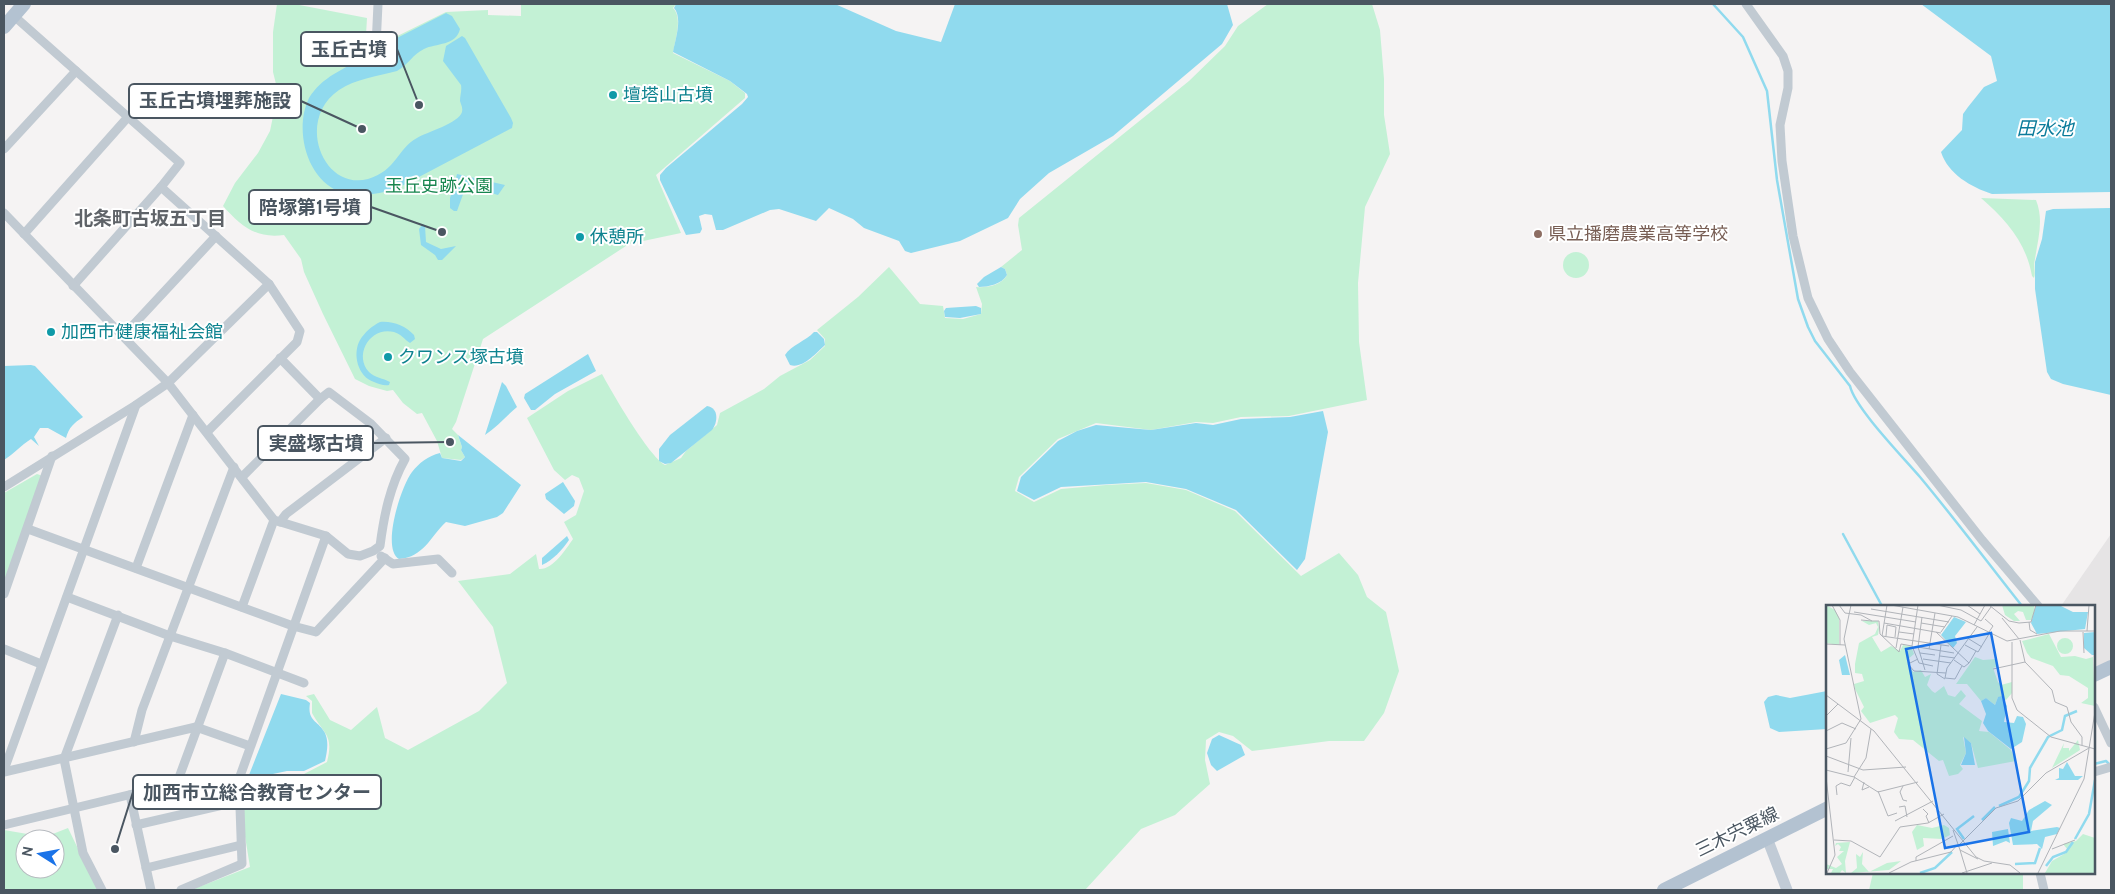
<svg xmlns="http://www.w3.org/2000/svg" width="2115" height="894" viewBox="0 0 2115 894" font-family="Cabin,'Noto Sans JP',sans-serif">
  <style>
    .education { fill: #e6e4e5 }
    .green { fill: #c3f1d5; fill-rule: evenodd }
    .water { fill: #90daee }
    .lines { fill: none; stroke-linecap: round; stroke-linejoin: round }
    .stream { stroke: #90daee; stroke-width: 2.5 }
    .street { stroke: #c1cad2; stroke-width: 9 }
    .secondary { stroke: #c1cbd6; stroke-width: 11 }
    .primary { stroke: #b3c2d1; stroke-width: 14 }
    .culture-dot { fill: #0f9aa8; stroke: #fff; stroke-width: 2 }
    .education-dot { fill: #8d6e63; stroke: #fff; stroke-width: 2 }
    .labels { text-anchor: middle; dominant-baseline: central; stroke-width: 4; stroke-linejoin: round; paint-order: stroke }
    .culture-label { font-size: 18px; fill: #0d838f; stroke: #fff; text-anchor: start }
    .park-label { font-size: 18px; fill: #17864f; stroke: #fff }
    .education-label { font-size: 18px; fill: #785e54; stroke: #fff; text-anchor: start }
    .street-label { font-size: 18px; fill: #4a5661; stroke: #fff }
    .water-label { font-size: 19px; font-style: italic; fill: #0c7c9b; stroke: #fff }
    .neighbourhood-label { font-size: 19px; font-weight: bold; fill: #5f6368; stroke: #fff }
    .inset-river { fill: none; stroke: #90daee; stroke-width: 2.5 }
    .inset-road { fill: none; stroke: #b1b4b9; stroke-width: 1 }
    .view { fill: #1a73e8; fill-opacity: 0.15; stroke: #1a73e8; stroke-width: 2.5 }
    .inset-edge { fill: none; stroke: #4a5661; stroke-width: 2.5 }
    .leader { fill: none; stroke: #4a5661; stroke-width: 2 }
    .callout-dot { fill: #4a5661; stroke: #fff; stroke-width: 2 }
    .callout { fill: #fff; stroke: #4a5661; stroke-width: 2 }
    .callout-label { font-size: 19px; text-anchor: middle; font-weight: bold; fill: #4a5661 }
  </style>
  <rect width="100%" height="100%" fill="#f5f3f3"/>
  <polygon class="education" points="2111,534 2111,661 2094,670 2094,606 2061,606"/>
  <g class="green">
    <path d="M 277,4 L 294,4 L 367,18 L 365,52 L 446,12 L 488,10 L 488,15 L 521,16 L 521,4 L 676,4 L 673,8 C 683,18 675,40 673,53 L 730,81 L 745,93 L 745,98 L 656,175 L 681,233 L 629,244 L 483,339 L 456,422 L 452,429 L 458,435 L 462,447 L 461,450 L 465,457 L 461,460 L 442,458 L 437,441 L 422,413 L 417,414 L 403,403 L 393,390 L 387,391 L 369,386 L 355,379 L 323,314 L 304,272 L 301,259 L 284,235 C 256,239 241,226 223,206 L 235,183 L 258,153 L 270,131 L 278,92 L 273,72 L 273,32 Z"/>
    <path d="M 1268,4 L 1372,4 L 1380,30 L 1384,79 L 1384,115 L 1390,154 L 1365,207 L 1358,283 L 1359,342 L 1367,400 L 1289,416 L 1241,417 L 1213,423 L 1196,422 L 1151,430 L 1096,423 L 1058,439 L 1019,477 L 1015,491 L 1034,502 L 1061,489 L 1106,485 L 1146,483 L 1186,490 L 1235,511 L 1301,576 L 1339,553 L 1358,575 L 1367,597 L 1386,612 L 1399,671 L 1384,713 L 1364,741 L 1329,741 L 1252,751 L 1233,736 L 1219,732 L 1206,740 L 1205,760 L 1210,784 L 1175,815 L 1141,829 L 1085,890 L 191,890 L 250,867 L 243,824 L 245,782 L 304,774 L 327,762 C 334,734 324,735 312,713 L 312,701 L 306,696 L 314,694 L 330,720 L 351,730 L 377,707 L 385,738 L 408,750 L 479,711 L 507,683 L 493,627 L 458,581 L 510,574 L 536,554 L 539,569 C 553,570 566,549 573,539 L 564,522 L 576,515 L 584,491 L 579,478 L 572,475 L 565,480 L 554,470 L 527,418 L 568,391 L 602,374 C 613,394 648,455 665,465 L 681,458 L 686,451 L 710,431 L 717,425 L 720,413 L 764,389 L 780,376 L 810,360 L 825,346 L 825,339 L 817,330 L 858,297 L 889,267 L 920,304 L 943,306 L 945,318 L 963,319 L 981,314 L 982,304 L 976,287 C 987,288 1002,285 1007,275 L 1005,269 L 1001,267 L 1022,250 L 1018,225 L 1019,218 L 1189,81 L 1225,46 L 1238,26 Z"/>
    <path d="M 1981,198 L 2036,200 C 2044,220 2038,239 2035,259 C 2033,266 2036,272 2034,278 L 2032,276 C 2026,242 2006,220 1981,198 Z"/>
    <circle cx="1576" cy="265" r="13"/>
    <polygon points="37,474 43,476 4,583 4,493"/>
    <path d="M 68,828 L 98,890 L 4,890 L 4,830 L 45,837 ZM 25,839 L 55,839 L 55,869 L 25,869 Z"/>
    <polygon points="1873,873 2023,873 2023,890 1869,890"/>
  </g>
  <g class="water">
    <path d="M 676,4 L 835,4 L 896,31 L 941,42 L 955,4 L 1227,4 L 1233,25 L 1222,44 L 1113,136 L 1049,173 L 1020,199 L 1008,218 L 960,241 L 911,253 L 905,251 L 899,241 L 864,228 L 853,219 L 829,208 L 816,221 L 779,209 L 770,210 L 723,230 L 716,230 L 712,215 L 705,214 L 699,216 L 702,229 L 700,233 L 686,235 L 660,180 L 660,175 L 666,168 L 742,104 L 748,97 L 747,94 L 730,81 L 673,52 C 675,40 683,18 674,8 Z"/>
    <path d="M 1921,4 L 2111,4 L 2111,192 L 1992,194 C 1971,187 1948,174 1941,152 L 1962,130 L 1963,114 L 1968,107 L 1984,87 L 1997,81 L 1991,56 Z"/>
    <path d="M 446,13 L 452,16 L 460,29 C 456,46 436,43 424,49 C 413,54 408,65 397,71 C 379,76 355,79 339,90 C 295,120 323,191 368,179 C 396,171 398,148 417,138 C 427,132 459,123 462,112 C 463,107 461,105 460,101 C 460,95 462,91 461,85 L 443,61 L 446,46 L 462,36 L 465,38 L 511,118 L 513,123 L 512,128 L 398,188 C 380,194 358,198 340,192 C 306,179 294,129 309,98 C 315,88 324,80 334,74 L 395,39 Z"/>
    <polygon points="457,174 505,185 498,195 466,186 457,211 454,211 450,208 450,198"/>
    <polygon points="2111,208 2111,395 2063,384 2051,379 2047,372 2035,289 2035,262 2042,239 2046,211 2053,209"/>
    <polygon points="423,224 425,226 426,242 441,249 456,246 442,260 438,260 435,255 421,245 419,229"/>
    <path d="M 1001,267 L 1005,269 L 1007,275 C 1002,284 988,287 979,287 L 977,284 L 984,277 Z"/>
    <polygon points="976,306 981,308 981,314 960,318 945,317 944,311 946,308"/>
    <path d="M 380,322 C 394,321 405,326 414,335 L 415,339 L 410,343 C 404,339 401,334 394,332 C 371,326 353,354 369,372 C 375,378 383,378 390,382 L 389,385 C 384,386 379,384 374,382 C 358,377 352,354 360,340 C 365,332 372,326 380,322 Z"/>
    <path d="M 814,332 L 817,332 L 824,339 L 825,345 C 816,353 803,369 790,365 L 785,355 C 791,345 806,341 814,332 Z"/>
    <polygon points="588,354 596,371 555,394 535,410 531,410 524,398 525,394"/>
    <path d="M 31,365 L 35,366 L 83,417 C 74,423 69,427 66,438 L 48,428 L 40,428 L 34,437 L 39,446 L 31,439 C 21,445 14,454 4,460 L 4,366 Z"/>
    <path d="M 502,382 L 506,386 L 517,407 C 506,416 497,427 485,435 Z"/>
    <path d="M 707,406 C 719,408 718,422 712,430 L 671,463 L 665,464 L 659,461 L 659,449 L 670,435 Z"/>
    <polygon points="1323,411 1328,432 1305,559 1297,570 1236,510 1186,489 1146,482 1061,487 1034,500 1017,491 1021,477 1058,441 1077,431 1096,425 1151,430 1196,423 1213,425 1241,419 1290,417"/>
    <path d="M 458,435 L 521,485 L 503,513 L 497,517 L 465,526 L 446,522 C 430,537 424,557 399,559 C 381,549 401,486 412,472 C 419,463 428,456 440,453 L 442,458 L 461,461 L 465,457 L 461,450 L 462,447 Z"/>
    <polygon points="563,482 575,501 574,506 564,514 546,499 545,494"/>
    <path d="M 567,536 L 569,540 C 562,550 553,560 542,565 L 542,558 Z"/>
    <polygon points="1827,691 1827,729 1779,732 1770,728 1764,702 1768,697 1776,695 1790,698"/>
    <path d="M 281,694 L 306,700 L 310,703 C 307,722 318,720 325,733 C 329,742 327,752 325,761 L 304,771 L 287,771 L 254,778 L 249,775 Z"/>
    <polygon points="1219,735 1241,745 1245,755 1217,771 1211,765 1207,753 1212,739"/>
  </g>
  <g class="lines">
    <g class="stream">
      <path d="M 1713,4 L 1743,37 L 1767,91 L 1777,180 L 1798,299 L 1808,327 L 1815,341 L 1850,386 C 1855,408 1903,457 1920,477 C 1955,519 1988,563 2022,606"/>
      <polyline points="1843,534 1882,606"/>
      <polyline points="2094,764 2106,761 2110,765"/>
    </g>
    <g class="street">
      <polyline points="1746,4 1783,56 1788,71 1788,88 1780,125 1782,161 1793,236 1808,298 1828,339 1850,372 1982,540 2038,606"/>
      <polyline points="14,16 180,163 161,187 73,286"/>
      <polyline points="376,46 378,4"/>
      <polyline points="4,149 76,71"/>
      <path d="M 4,213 L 168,383 L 274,520 L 326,536 L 348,554 L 360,556 L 373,551 L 380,546 C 384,515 390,486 405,459 L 370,423 L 329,392 L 320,399 L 280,358"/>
      <polyline points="24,234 128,117"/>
      <polyline points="123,336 216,236"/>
      <polyline points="207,432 297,342 300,331 269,284"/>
      <polyline points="242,477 320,399"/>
      <polyline points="4,487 136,405 168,383 269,284 161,187"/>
      <polyline points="280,522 286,514 386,438"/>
      <polyline points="28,529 293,626 316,632 385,558"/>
      <polyline points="381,556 393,564 438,559 452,573"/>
      <polyline points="136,568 193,415"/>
      <polyline points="4,594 52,456"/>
      <polyline points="67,597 170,636 225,653 304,683"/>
      <polyline points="242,607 274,520"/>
      <polyline points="4,649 41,664"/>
      <polyline points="2094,707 2111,743"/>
      <polyline points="134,742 142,710 234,467"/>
      <polyline points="4,770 136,405"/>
      <polyline points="4,772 196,727 250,746"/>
      <polyline points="2094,772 2111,767"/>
      <polyline points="130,795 151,890"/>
      <polyline points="4,825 145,791 174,791 225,653"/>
      <polyline points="136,825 240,801"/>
      <polyline points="146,868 241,845"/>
      <polyline points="2040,873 2044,890"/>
      <polyline points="102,890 83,853 64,759 118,615"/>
      <polyline points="181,890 242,864 239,779 326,536"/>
    </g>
    <polyline class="secondary" points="1767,838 1787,890"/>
    <g class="primary">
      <polyline points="4,27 24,4"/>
      <polyline points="2094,675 2111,667"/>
      <polyline points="1664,890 1828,808"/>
    </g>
  </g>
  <g class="culture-dot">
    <circle cx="613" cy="95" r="5"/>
    <circle cx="580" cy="237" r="5"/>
    <circle cx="51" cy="332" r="5"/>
    <circle cx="388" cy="357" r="5"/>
  </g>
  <circle class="education-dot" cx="1538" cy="234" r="5"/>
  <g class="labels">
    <g class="culture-label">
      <text x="623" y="95">壇塔山古墳</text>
      <text x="590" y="237">休憩所</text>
      <text x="61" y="332">加西市健康福祉会館</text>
      <text x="398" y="357">クワンス塚古墳</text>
    </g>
    <g class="park-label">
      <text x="439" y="186">玉丘史跡公園</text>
    </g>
    <g class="education-label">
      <text x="1548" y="234">県立播磨農業高等学校</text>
    </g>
    <g class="street-label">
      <text transform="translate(1737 832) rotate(-26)">三木宍粟線</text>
    </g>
    <g class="water-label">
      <text x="2045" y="128">田水池</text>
    </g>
    <g class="neighbourhood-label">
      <text x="150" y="218">北条町古坂五丁目</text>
    </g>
  </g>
  <g transform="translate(1826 605)">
    <rect width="269" height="269" fill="#f5f3f3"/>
    <path d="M 0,0 L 9,5 L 13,13 L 13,40 L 0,38 ZM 176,0 L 208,0 L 209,8 L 205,15 L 200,15 L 197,7 L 192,6 L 188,9 L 194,16 L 188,16 L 179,10 ZM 36,16 L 52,16 L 53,24 L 52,30 L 46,32 L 55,47 L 65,41 L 74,46 L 77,40 L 85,41 L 88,49 L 81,55 L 82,58 L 87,67 L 95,65 L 99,72 L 105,69 L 101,80 L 106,86 L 109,88 L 118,81 L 122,90 L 129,92 L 135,85 L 140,91 L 133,99 L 156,116 L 153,126 L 163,127 L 185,145 L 190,156 L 152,163 L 145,138 L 137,132 L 140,148 L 134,160 L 137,164 L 132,169 L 123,171 L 117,155 L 113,156 L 87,135 L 73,134 L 68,127 L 72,113 L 69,110 L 44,118 L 35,106 L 38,102 L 29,84 L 28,79 L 38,76 L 36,69 L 29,68 L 29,59 L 33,38 L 49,29 L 52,22 L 50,18 L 43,20 ZM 223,29 L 235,52 L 249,51 L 260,54 L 267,52 L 269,101 L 255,98 L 262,93 L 262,83 L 243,71 L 234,70 L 227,61 L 205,53 L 201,48 L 196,36 ZM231 41a8 8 0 1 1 16 0a8 8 0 1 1-16 0ZM 149,52 L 157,55 L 170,54 L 170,62 L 167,63 L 172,77 L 175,80 L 186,77 L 186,88 L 180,95 L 172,92 L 169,100 L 160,93 L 155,96 L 141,79 L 130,79 ZM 252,135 L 254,145 L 226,163 L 238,138 L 237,143 L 243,143 L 243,146 ZM 91,220 L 106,223 L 118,220 L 123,223 L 124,230 L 116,234 L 97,233 L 98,241 L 91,245 L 86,227 ZM 257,229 L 269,233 L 269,268 L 219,268 L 226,256 L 240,248 L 242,245 L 237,239 L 250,236 ZM 24,237 L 19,256 L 20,268 L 16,265 L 14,268 L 5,268 L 7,264 L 0,264 L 0,259 L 10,263 L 16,259 L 11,252 L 18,246 L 13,246 L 15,242 L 12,239 L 9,241 L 10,238 ZM 37,247 L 36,259 L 43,267 L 61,258 L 75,256 L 63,265 L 25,268 L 31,263 L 30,249 L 34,252 Z" fill="#c3f1d5"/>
    <path d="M 210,0 L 233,0 L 247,7 L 262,7 L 259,24 L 211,29 L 205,18 ZM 128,12 L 140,17 L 129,31 L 131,38 L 127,43 L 115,30 ZM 269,27 L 269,50 L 266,50 L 258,43 L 258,28 ZM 19,50 L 24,70 L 16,70 L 13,55 ZM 176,91 L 181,101 L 178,117 L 188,118 L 191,111 L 197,112 L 200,119 L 196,137 L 185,144 L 162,126 L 157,118 L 160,109 L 155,96 L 160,93 L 169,100 L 172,92 ZM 138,132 L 145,138 L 149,160 L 135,160 L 140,148 ZM 241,157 L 249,171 L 257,171 L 252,175 L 229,175 L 233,173 L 233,163 L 237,164 ZM 219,196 L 226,200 L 207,216 L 205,226 L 231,222 L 234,223 L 231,229 L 219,232 L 216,244 L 211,239 L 187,240 L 183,218 L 185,213 L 196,216 L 203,205 ZM 182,224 L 184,238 L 180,236 L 167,241 L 166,227 Z" fill="#90daee"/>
    <path class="inset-river" d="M 173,201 L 193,192 L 203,176 L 204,163 L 222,132 L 236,125 L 239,111 L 251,106M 156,215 L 169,202M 138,234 L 131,224 L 148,211M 249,234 L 263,209 L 269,175M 189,259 L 209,258 L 214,243M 220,261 L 227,252 L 240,247 L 247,237M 94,268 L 109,263 L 126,247"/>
    <path class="inset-road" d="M 6,0 L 14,15 L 14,40M 13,0 L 19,8 L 35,10 L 46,16 L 35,15M 65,0 L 132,12 L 181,36 L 234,26 L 269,26M 92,0 L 86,41 L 93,58 L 107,61M 111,0 L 135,5 L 155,16 L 165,2M 141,0 L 154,9M 163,0 L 183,16 L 193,18 L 205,17 L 210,0M 45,4 L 123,17M 28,7 L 90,17M 96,12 L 92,42 L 99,65M 176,13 L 193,34M 159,14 L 167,21 L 163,27M 46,16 L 53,16 L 54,29 L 73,47 L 75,39 L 86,41M 203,17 L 204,25 L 211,29M 58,18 L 115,28M 95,18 L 119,22M 148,20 L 159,0M 261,26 L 263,0M 73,27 L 88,29M 110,27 L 143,58 L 150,46M 115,27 L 126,11M 257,27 L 258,48M 56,31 L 123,41M 56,31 L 61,0M 60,31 L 61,20 L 70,22 L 69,32M 143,34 L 156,42M 194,35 L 199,57 L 226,85 L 229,97 L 241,102 L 245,117 L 256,132 L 256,140M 186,37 L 186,93 L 191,105 L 225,132 L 269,144M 0,39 L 19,40M 115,40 L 111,69 L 119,74M 139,40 L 152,47 L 163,29M 92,42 L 128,48M 70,43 L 77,2M 103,44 L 109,8M 94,48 L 109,50M 114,51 L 129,53M 92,54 L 82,59 L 88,66 L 120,68M 97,54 L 125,58M 128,55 L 138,62 L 143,58M 136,61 L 129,74 L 119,73 L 121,63 L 151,22M 167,64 L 199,57M 0,90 L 48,126 L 150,252 L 158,256 L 184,260 L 194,268M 0,111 L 12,99M 0,126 L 16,118 L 30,124M 0,144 L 20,138 L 35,114 L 18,34 L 25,0M 0,151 L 37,165 L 80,162M 0,165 L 28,172 L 52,187 L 92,177M 22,167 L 25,133M 0,172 L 9,250 L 1,268M 28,172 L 40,153 L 45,124M 38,177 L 36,185 L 43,182M 77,181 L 74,187 L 77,195 L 81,196M 52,186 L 62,211 L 71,208M 11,190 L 10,181 L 15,178 L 24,181 L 29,172M 73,202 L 79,201 L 81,212M 97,204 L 102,209 L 100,211 L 103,218M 69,216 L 107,196M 127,225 L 134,245 L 152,254M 8,235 L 25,236 L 54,252 L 74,222 L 102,218 L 118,209M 132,241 L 170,203 L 192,196 L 220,168 L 263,143M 226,244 L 249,235M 134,245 L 141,268M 90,256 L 90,252 L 127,231M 63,268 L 85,257 L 125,247 L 131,240M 136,268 L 166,258M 212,268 L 258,174 L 269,107"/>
    <path class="view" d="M 165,28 L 203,227 L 119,243 L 80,44 Z"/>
    <rect width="269" height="269" class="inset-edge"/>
  </g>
  <path class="leader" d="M419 105L397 49M362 129L301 101M442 232L371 207M450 442L373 443M115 849L133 792"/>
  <g class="callout-dot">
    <circle cx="419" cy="105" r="5"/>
    <circle cx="362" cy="129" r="5"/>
    <circle cx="442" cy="232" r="5"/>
    <circle cx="450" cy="442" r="5"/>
    <circle cx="115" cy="849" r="5"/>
  </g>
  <g class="callout">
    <rect x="301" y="32" width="96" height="34" rx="5"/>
    <rect x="129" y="84" width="172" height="34" rx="5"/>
    <rect x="249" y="190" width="122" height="34" rx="5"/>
    <rect x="258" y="426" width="115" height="34" rx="5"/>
    <rect x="133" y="775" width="248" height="34" rx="5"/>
  </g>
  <g class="callout-label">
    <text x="349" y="56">玉丘古墳</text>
    <text x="215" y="107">玉丘古墳埋葬施設</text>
    <text x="310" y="214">陪塚第1号墳</text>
    <text x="316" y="450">実盛塚古墳</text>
    <text x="257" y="799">加西市立総合教育センター</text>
  </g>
  <rect width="2115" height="894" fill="none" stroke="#4a5661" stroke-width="10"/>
  <g transform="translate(40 854) rotate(281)"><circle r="24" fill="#ffffff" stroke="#b7bbc0"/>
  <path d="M0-4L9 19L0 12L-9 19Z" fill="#1a73e8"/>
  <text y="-8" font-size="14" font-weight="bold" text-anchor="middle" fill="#4a5661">N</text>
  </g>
</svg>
